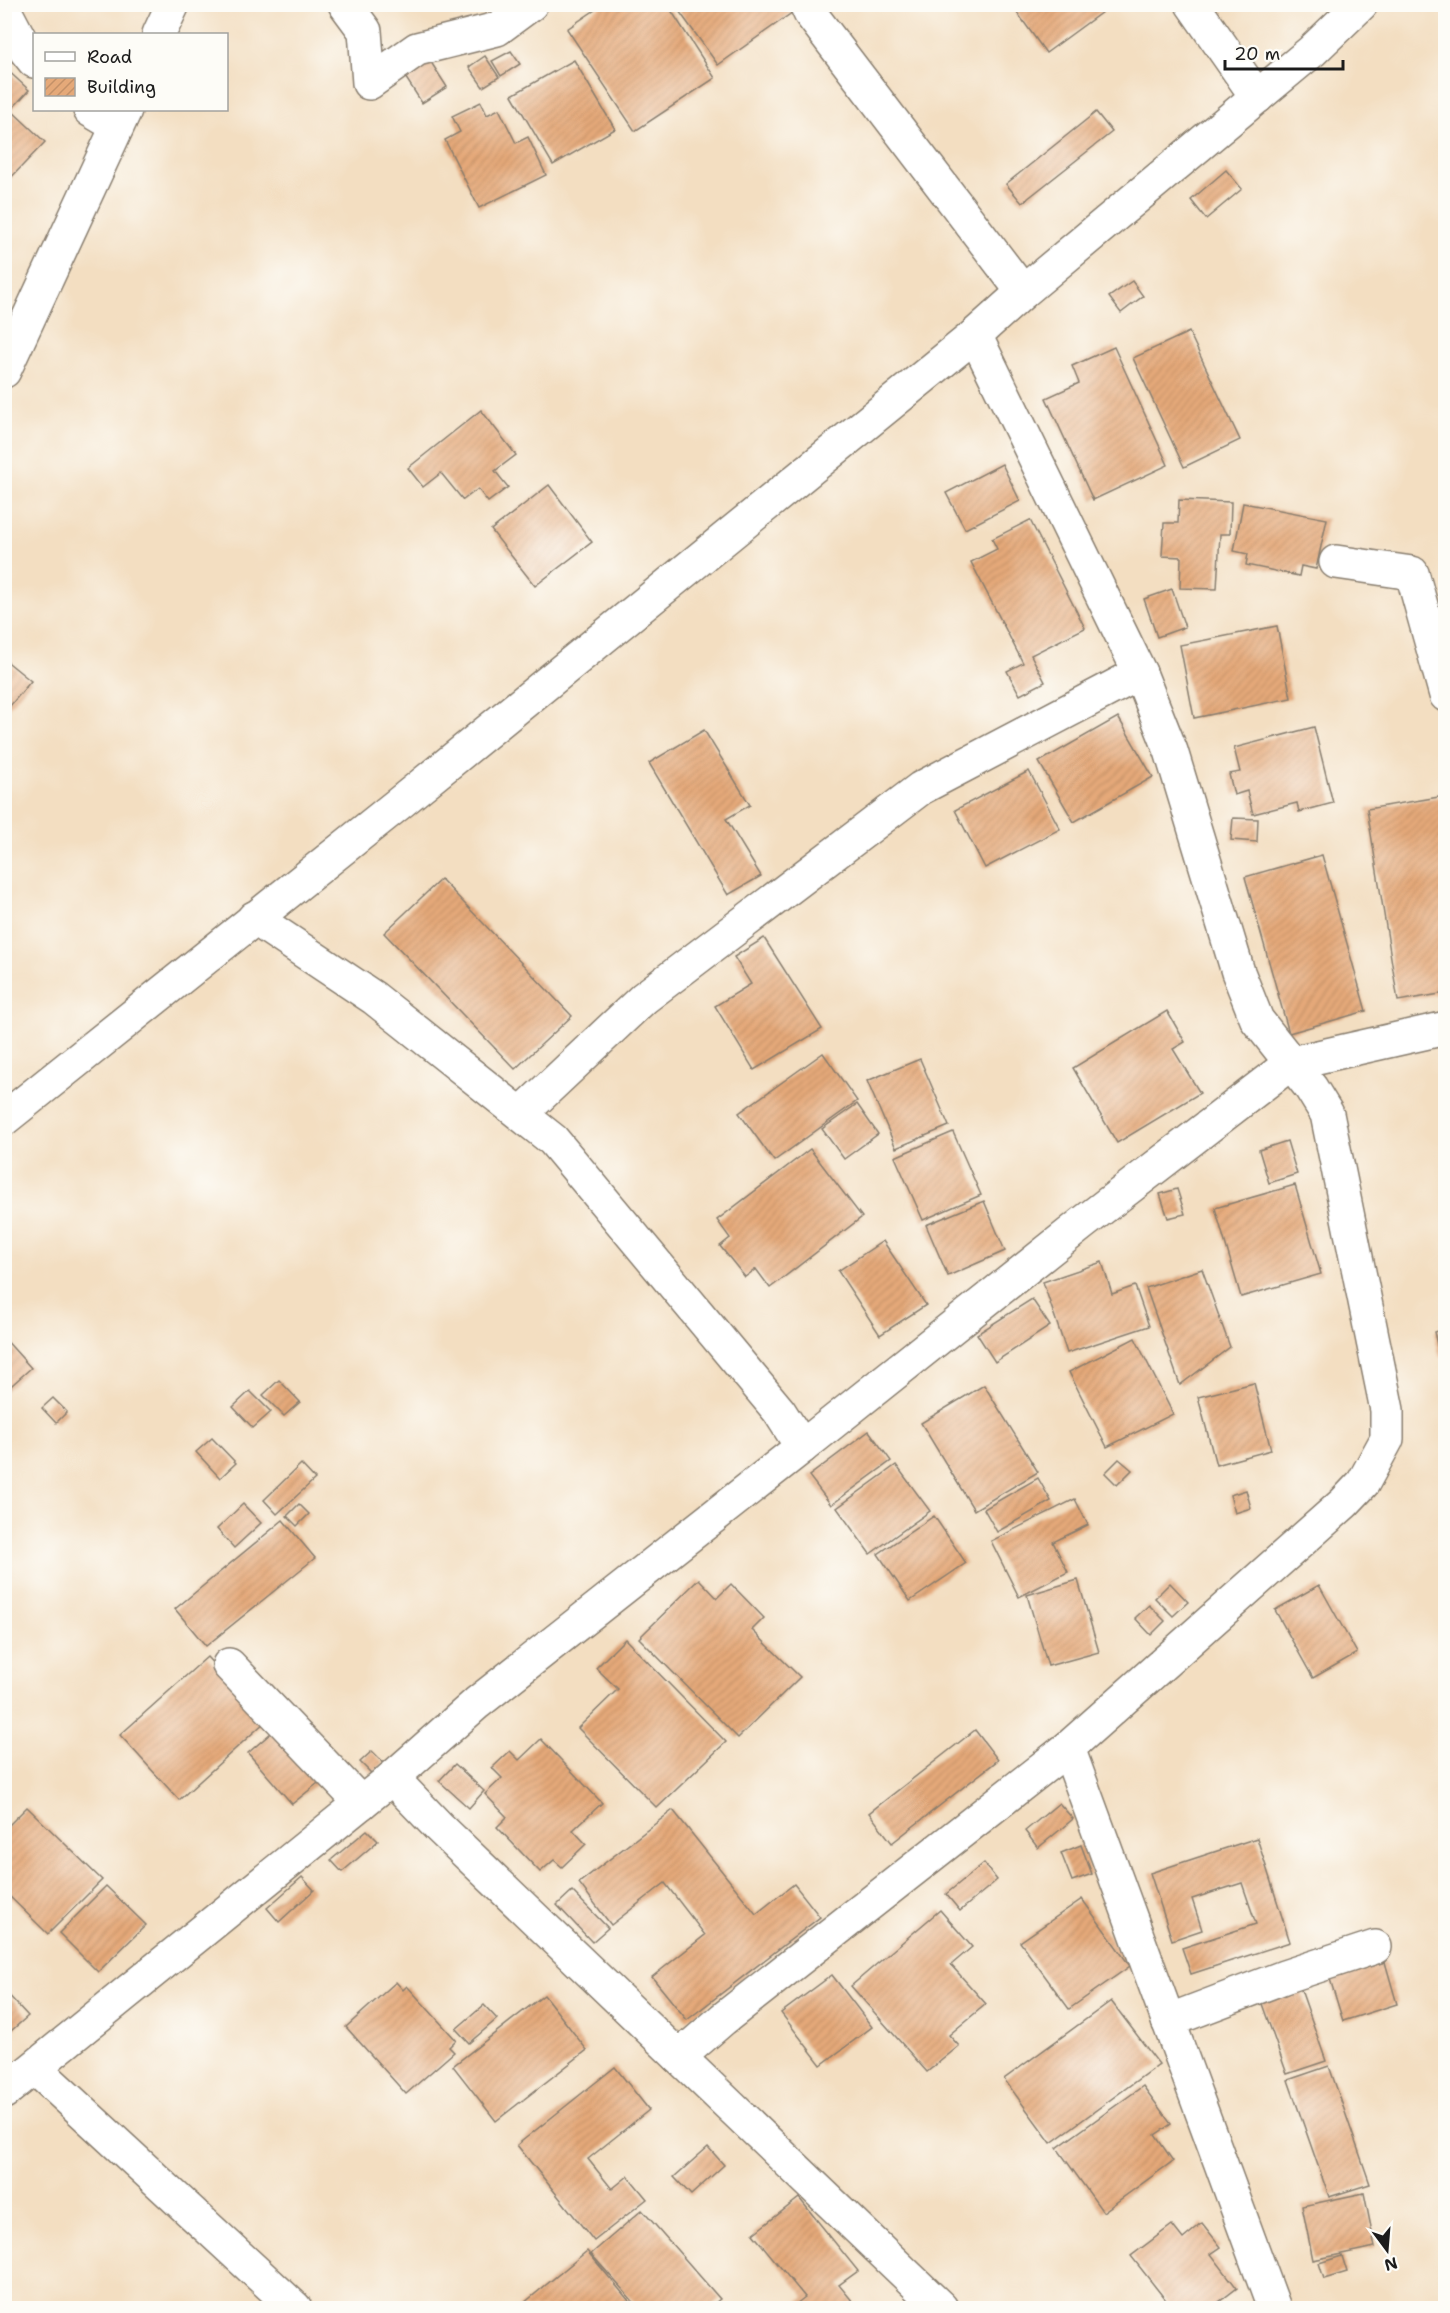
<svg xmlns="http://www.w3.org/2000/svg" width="1450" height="2313" viewBox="0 0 1450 2313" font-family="'Shantell Sans',sans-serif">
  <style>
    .building { fill: url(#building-hatch) }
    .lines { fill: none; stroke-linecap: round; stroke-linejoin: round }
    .minor-casing { stroke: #887d6e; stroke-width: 36 }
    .minor { stroke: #fff; stroke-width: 33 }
  </style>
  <defs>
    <pattern id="building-hatch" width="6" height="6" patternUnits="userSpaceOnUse" patternTransform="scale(1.5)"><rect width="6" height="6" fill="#e5a979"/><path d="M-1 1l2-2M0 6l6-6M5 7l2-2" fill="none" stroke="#c49168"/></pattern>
  </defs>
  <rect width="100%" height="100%" fill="#fdfcf7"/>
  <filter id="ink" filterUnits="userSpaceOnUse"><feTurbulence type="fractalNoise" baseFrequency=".0167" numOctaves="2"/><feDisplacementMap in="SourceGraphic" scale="12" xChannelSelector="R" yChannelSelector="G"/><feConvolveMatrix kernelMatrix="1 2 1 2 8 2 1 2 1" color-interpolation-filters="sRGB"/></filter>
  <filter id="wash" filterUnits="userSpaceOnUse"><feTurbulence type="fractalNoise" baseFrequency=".008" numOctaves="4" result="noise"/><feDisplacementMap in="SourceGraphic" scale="24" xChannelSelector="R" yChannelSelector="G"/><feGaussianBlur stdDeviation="1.35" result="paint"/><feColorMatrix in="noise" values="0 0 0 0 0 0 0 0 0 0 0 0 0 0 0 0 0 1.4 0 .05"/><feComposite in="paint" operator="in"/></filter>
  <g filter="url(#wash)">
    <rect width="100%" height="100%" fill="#f3dec1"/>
    <g id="blocks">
      <g class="building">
        <polygon points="604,4 667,4 715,78 635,131 567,29"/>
        <polygon points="674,4 788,4 793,12 718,65"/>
        <polygon points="1011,4 1113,4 1046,53"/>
        <polygon points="511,51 520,64 501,76 492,61"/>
        <polygon points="427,56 447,87 422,103 402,72"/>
        <polygon points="485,56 499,77 483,87 469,67"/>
        <polygon points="574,60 615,129 553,165 512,95"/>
        <polygon points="4,67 29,90 11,110 45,142 4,185"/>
        <polygon points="481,102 487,115 499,109 516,143 528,137 546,175 479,208 445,140 460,132 452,116"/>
        <polygon points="1096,112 1112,132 1022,203 1006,184"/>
        <polygon points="1226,170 1242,189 1206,219 1191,200"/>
        <polygon points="1132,281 1143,296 1121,313 1109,297"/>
        <polygon points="1189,332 1240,440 1184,467 1133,358"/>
        <polygon points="1114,347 1168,465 1093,500 1046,398 1079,383 1072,366"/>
        <polygon points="481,410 516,455 495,471 508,487 488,502 478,489 463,500 441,473 423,487 408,468"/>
        <polygon points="1002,464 1020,501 965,529 946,493"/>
        <polygon points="549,485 592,542 535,586 491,530"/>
        <polygon points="1179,500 1231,502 1230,534 1220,534 1217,589 1180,588 1181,557 1162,556 1164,523 1178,523"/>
        <polygon points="1243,503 1327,519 1316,569 1301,566 1299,576 1246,565 1248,554 1234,551"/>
        <polygon points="1030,520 1085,628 1031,655 1045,682 1020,695 1007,671 1023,663 971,562 997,549 992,539"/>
        <polygon points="1172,589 1185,627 1157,637 1144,599"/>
        <polygon points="1277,626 1291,698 1194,718 1180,645"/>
        <polygon points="4,659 31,681 4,713"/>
        <polygon points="1118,717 1153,777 1074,822 1039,762"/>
        <polygon points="1314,727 1333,803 1299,812 1297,803 1253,814 1247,791 1234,795 1229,774 1240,772 1234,748"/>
        <polygon points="704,730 750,805 726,819 761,876 728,895 649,763"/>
        <polygon points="1029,771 1060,829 985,868 955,810"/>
        <polygon points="1445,796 1446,993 1398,1001 1367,809"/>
        <polygon points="1233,818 1258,819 1257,842 1231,840"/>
        <polygon points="1322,855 1366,1011 1289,1033 1245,877"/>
        <polygon points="441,879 572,1016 515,1069 384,933"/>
        <polygon points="764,938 822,1029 754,1070 715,1006 751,984 734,957"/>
        <polygon points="1167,1011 1185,1042 1173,1049 1200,1093 1117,1143 1073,1068"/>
        <polygon points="823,1053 857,1101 774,1161 739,1113"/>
        <polygon points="920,1059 949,1126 896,1148 867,1081"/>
        <polygon points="857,1104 878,1134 844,1159 822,1129"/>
        <polygon points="953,1132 981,1195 923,1220 895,1157"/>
        <polygon points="1287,1141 1297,1174 1269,1183 1259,1150"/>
        <polygon points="810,1149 862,1217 770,1288 756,1269 745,1277 720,1246 730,1238 717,1220"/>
        <polygon points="1295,1185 1321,1274 1241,1297 1215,1208"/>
        <polygon points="1177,1189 1185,1214 1168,1218 1160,1194"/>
        <polygon points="984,1201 1005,1251 948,1276 926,1225"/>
        <polygon points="883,1241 926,1305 880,1335 838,1271"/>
        <polygon points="1102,1262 1112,1294 1135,1286 1149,1326 1067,1353 1043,1282"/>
        <polygon points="1202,1269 1230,1347 1180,1385 1146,1288"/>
        <polygon points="1032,1299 1050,1326 995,1362 977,1334"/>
        <polygon points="1446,1328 1446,1356 1440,1357 1434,1332"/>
        <polygon points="4,1338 31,1368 4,1392"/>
        <polygon points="1135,1338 1173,1414 1107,1447 1069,1372"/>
        <polygon points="279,1380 300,1402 284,1416 263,1395"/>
        <polygon points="1254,1383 1271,1450 1216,1465 1198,1397"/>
        <polygon points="984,1385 1038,1472 974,1510 921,1423"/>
        <polygon points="250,1391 271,1412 253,1428 233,1407"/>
        <polygon points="53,1398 67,1412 56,1423 42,1408"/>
        <polygon points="869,1431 891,1461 831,1505 809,1476"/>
        <polygon points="212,1438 236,1463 220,1478 196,1452"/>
        <polygon points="1119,1459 1132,1470 1117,1485 1105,1473"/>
        <polygon points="301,1464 315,1479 277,1514 264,1500"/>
        <polygon points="896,1465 930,1511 870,1554 837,1508"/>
        <polygon points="1038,1478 1051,1501 997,1532 984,1509"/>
        <polygon points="1246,1490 1251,1508 1235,1513 1230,1495"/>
        <polygon points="1075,1499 1088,1525 1053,1542 1068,1572 1019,1597 991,1541"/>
        <polygon points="243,1504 261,1523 234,1548 217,1529"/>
        <polygon points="299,1504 309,1514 297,1526 287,1516"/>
        <polygon points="934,1516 966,1563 910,1601 878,1554"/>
        <polygon points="283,1520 315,1558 206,1646 175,1609"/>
        <polygon points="699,1579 717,1598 731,1584 764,1618 752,1630 800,1677 738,1738 639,1638"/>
        <polygon points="1078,1580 1099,1652 1048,1666 1027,1595"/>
        <polygon points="1170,1583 1188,1602 1173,1616 1155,1598"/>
        <polygon points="1319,1585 1357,1653 1313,1678 1275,1610"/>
        <polygon points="1149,1605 1165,1621 1151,1635 1135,1618"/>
        <polygon points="625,1639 726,1742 657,1808 578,1728 618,1689 596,1668"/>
        <polygon points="207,1657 266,1721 179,1800 120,1735"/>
        <polygon points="278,1727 323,1779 292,1804 248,1753"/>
        <polygon points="975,1730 998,1760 892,1843 869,1813"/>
        <polygon points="541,1739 602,1803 573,1830 586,1844 562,1867 554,1860 540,1872 497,1827 507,1817 485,1794 502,1778 492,1768 510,1751 519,1760"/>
        <polygon points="372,1751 384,1763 372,1774 360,1762"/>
        <polygon points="455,1764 484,1791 469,1808 439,1781"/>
        <polygon points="1059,1803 1073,1819 1038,1848 1025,1831"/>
        <polygon points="27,1807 102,1880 48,1934 4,1891 4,1830"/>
        <polygon points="673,1810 756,1914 794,1884 820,1917 687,2020 652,1977 705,1935 665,1883 611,1925 579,1883"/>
        <polygon points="367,1830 378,1841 342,1872 331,1860"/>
        <polygon points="1257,1838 1290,1942 1191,1974 1182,1948 1256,1924 1242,1883 1192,1899 1202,1930 1172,1940 1150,1873"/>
        <polygon points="1081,1845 1092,1874 1072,1881 1061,1853"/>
        <polygon points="984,1863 997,1880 960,1911 946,1894"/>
        <polygon points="302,1877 314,1890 279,1922 267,1908"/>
        <polygon points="106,1886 146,1925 98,1972 59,1933"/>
        <polygon points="572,1891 608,1928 592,1942 557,1905"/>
        <polygon points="1082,1899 1130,1966 1069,2009 1020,1942"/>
        <polygon points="940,1910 972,1947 951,1965 986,2004 949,2035 959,2046 927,2072 851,1986"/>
        <polygon points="1385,1962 1397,2004 1343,2021 1330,1979"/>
        <polygon points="832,1975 872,2027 821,2065 781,2013"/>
        <polygon points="396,1982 403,1990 407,1986 456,2040 449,2047 454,2052 406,2094 346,2027"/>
        <polygon points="1300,1987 1326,2061 1287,2074 1261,2001"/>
        <polygon points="4,1990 28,2016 4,2037"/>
        <polygon points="544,1995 587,2050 496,2121 453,2066"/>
        <polygon points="1111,2001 1159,2064 1051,2143 1004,2079"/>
        <polygon points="484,2005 497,2019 469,2043 456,2029"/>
        <polygon points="1329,2066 1370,2184 1329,2197 1288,2080"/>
        <polygon points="615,2067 649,2110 588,2159 612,2189 628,2176 647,2199 594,2241 517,2145"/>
        <polygon points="1143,2086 1171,2124 1155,2135 1173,2161 1103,2212 1057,2148"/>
        <polygon points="708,2147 724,2165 691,2195 674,2177"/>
        <polygon points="1364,2193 1375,2247 1313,2260 1302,2206"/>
        <polygon points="799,2198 858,2271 839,2285 858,2308 791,2308 805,2297 753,2234"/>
        <polygon points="642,2210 720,2299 709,2308 639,2308 591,2254"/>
        <polygon points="1202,2223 1221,2247 1211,2254 1237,2288 1211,2308 1172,2308 1131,2256 1172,2225 1183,2239"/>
        <polygon points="587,2251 635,2308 518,2308"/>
        <polygon points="1342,2256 1347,2272 1324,2279 1319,2263"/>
      </g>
    </g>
  </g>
  <g filter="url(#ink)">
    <use href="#blocks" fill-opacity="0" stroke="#887d6e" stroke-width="1.5"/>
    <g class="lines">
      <g class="minor-casing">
        <g id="minor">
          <polyline points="345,4 365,31 369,83 417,49 497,29 531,4"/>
          <polyline points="806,4 810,13 1023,292"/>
          <polyline points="1192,4 1257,97"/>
          <polyline points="4,9 26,51 34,61"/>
          <polyline points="159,34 173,4"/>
          <polyline points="90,110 117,126"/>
          <polyline points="4,371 125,110"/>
          <polyline points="1336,562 1412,573 1446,695"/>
          <polyline points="521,1114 644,998 921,788 1140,673"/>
          <polyline points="4,1119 402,801 975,335 1023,292 1312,51 1361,4"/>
          <polyline points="802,1447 1083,1223 1291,1063 1446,1028"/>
          <polyline points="229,1665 361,1803"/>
          <polyline points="1068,1748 1274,2308"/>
          <polyline points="392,1778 439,1827 941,2308"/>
          <polyline points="1168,2021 1284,1977 1375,1947"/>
          <polyline points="679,2057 723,2019 1068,1748 1344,1503 1363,1483 1387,1439 1387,1410 1327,1114 1311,1088 1257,1020 1238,972 1171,751 1140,673 975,335"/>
          <polyline points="35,2068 295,2308"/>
          <polyline points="4,2092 392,1778 477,1703 802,1447 779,1411 553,1140 374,998 254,918"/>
        </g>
      </g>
      <use href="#minor" class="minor"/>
    </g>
  </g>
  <rect width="1450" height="2313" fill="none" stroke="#fdfcf7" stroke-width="24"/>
  <rect x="33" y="33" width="195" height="78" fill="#fdfcf7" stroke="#a3a29f" stroke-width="1.5"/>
  <rect x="45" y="52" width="30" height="9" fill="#ffffff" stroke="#a3a29f" stroke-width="1.5"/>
  <text x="87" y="63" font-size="18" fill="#1c1c1c">Road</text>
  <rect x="45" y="78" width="30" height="18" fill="url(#building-hatch)" stroke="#a3a29f" stroke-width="1.5"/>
  <text x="87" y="93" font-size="18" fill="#1c1c1c">Building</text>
  <g transform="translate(1387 2250) rotate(164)" stroke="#fdfcf7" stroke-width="4.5" paint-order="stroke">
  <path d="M0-4.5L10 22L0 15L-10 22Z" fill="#1c1c1c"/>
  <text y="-9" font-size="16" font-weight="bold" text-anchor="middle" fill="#1c1c1c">N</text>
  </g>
  <path d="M1225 60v9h118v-9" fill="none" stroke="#1c1c1c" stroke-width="3"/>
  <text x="1234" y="60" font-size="18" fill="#1c1c1c" stroke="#fdfcf7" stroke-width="4.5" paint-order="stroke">20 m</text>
</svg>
